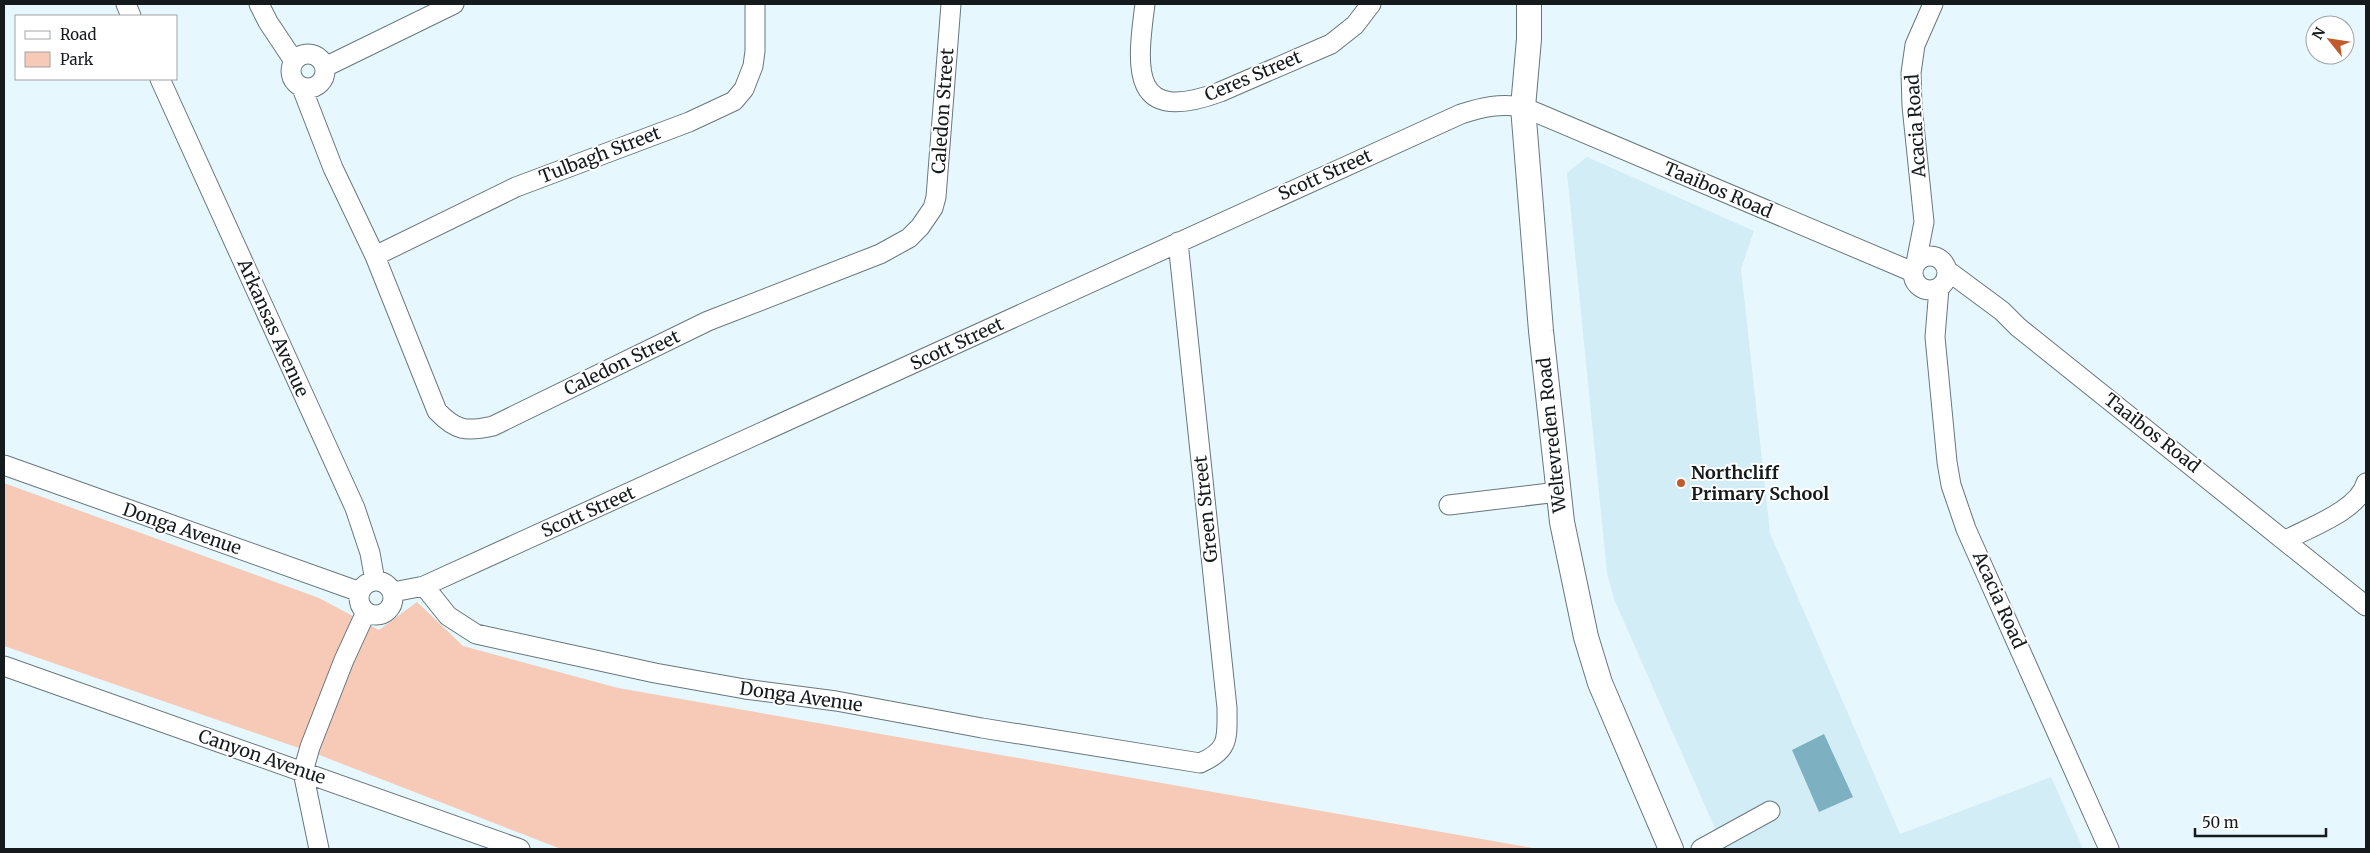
<svg xmlns="http://www.w3.org/2000/svg" width="2370" height="853" font-family="Merriweather,serif">
  <style>
    .built { fill: #d3edf6 }
    .green { fill: #f7c9b7 }
    .water { fill: #7db1c1 }
    .lines { fill: none; stroke-linecap: round; stroke-linejoin: round }
    .minor-casing { stroke: #68777c; stroke-width: 21 }
    .major-casing { stroke: #68777c; stroke-width: 26 }
    .minor { stroke: #fff; stroke-width: 19 }
    .major { stroke: #fff; stroke-width: 24 }
    .poi-dot { fill: #c15b2e; stroke: #fff; stroke-width: 2 }
    .labels { text-anchor: middle; stroke-width: 4; stroke-linejoin: round; paint-order: stroke }
    .street-label { font-size: 18px; fill: #151b1d; stroke: #fff }
    .poi-label { font-size: 18px; font-weight: bold; fill: #151b1d; stroke: #fff; text-anchor: start }
  </style>
  <rect width="100%" height="100%" fill="#e6f7fd"/>
  <path class="built" d="M1587 157 1754 231 1741 269 1770 533 1900 834 2051 777 2083 849H1724L1614 599 1607 573 1567 173Z"/>
  <path class="green" d="M4 483 319 598 379 630 417 602 463 646 618 688 1539 849H561L322 756 4 646Z"/>
  <path class="water" d="M1824 734 1853 797 1819 812 1792 750Z"/>
  <g class="lines">
    <defs>
      <path id="minor" d="M126 4 131 16
        M259 4 268 22 294 61
        M1145 4C1136 71 1131 125 1220 92L1331 44 1355 25 1371 4
        M291 71a17 17 0 1 1 34 0a17 17 0 1 1-34 0Z
        M325 67 454 4
        M160 79 355 508 370 553 375 581
        M302 88 333 168 375 256 437 411C456 431 466 432 493 426L708 321 880 254 909 238 920 227 933 208 936 197 951 4
        M1913 273a17 17 0 1 1 34 0a17 17 0 1 1-34 0Z
        M375 256 516 187 689 122 734 101 744 89 753 66 755 51V4
        M1916 263 1924 222 1912 106 1911 73 1915 45 1933 4
        M1948 271 2002 311 2018 327 2366 606
        M1939 288 1935 337 1947 462 1951 485 1966 529 2109 849
        M4 465 360 592
        M1449 505 1558 492
        M2286 540C2310 527 2359 510 2366 483
        M359 598a17 17 0 1 1 34 0a17 17 0 1 1-34 0Z
        M424 586 448 616 476 634 655 673 745 689 836 701 982 728 1200 763C1230 750 1227 738 1227 708L1178 242
        M393 592 424 586 1461 114C1483 107 1500 103 1523 107L1913 272
        M4 666 520 849
        M319 849 303 772 310 747 344 660 366 612
        M1701 849 1770 811"/>
      <path id="major" d="M1529 4V39L1523 107 1541 331 1562 522 1586 637 1600 683 1671 849"/>
    </defs>
    <use href="#minor" class="minor-casing"/>
    <use href="#major" class="major-casing"/>
    <use href="#minor" class="minor"/>
    <use href="#major" class="major"/>
  </g>
  <circle class="poi-dot" cx="1681" cy="483" r="5"/>
  <g class="labels">
    <g class="street-label">
      <text transform="translate(1253 76) rotate(-23)" y="6">Ceres Street</text>
      <text transform="translate(943 111) rotate(-86)" y="6">Caledon Street</text>
      <text transform="translate(1916 126) rotate(-94)" y="6">Acacia Road</text>
      <text transform="translate(600 155) rotate(-21)" y="6">Tulbagh Street</text>
      <text transform="translate(1325 175) rotate(-24)" y="6">Scott Street</text>
      <text transform="translate(1718 190) rotate(23)" y="6">Taaibos Road</text>
      <text transform="translate(273 328) rotate(66)" y="6">Arkansas Avenue</text>
      <text transform="translate(957 344) rotate(-25)" y="6">Scott Street</text>
      <text transform="translate(622 363) rotate(-26)" y="6">Caledon Street</text>
      <text transform="translate(2152 433) rotate(38)" y="6">Taaibos Road</text>
      <text transform="translate(1552 435) rotate(-96)" y="6">Weltevreden Road</text>
      <text transform="translate(1206 509) rotate(-96)" y="6">Green Street</text>
      <text transform="translate(588 512) rotate(-24)" y="6">Scott Street</text>
      <text transform="translate(182 529) rotate(19)" y="6">Donga Avenue</text>
      <text transform="translate(1999 600) rotate(66)" y="6">Acacia Road</text>
      <text transform="translate(801 697) rotate(8)" y="6">Donga Avenue</text>
      <text transform="translate(262 757) rotate(19)" y="6">Canyon Avenue</text>
    </g>
    <g class="poi-label">
      <text x="1691" y="479">Northcliff<tspan x="1691" dy="21">Primary School</tspan></text>
    </g>
  </g>
  <rect width="2370" height="853" fill="none" stroke="#151b1d" stroke-width="10"/>
  <rect x="15" y="15" width="162" height="65" fill="#ffffff" stroke="#a1a4a5"/>
  <rect x="25" y="31" width="25" height="8" fill="#ffffff" stroke="#a1a4a5"/>
  <text x="60" y="40" font-size="15" fill="#151b1d">Road</text>
  <rect x="25" y="52" width="25" height="15" fill="#f7c9b7" stroke="#a1a4a5"/>
  <text x="60" y="65" font-size="15" fill="#151b1d">Park</text>
  <g transform="translate(2330 40) rotate(300)"><circle r="24" fill="#ffffff" stroke="#a1a4a5"/>
  <path d="M0-4L9 19L0 12L-9 19Z" fill="#c15b2e"/>
  <text y="-8" font-size="14" font-weight="bold" text-anchor="middle" fill="#151b1d">N</text>
  </g>
  <path d="M2195 828v8h131v-8" fill="none" stroke="#151b1d" stroke-width="2.5"/>
  <text x="2202" y="828" font-size="15" fill="#151b1d" stroke="#ffffff" stroke-width="4" paint-order="stroke">50 m</text>
</svg>
